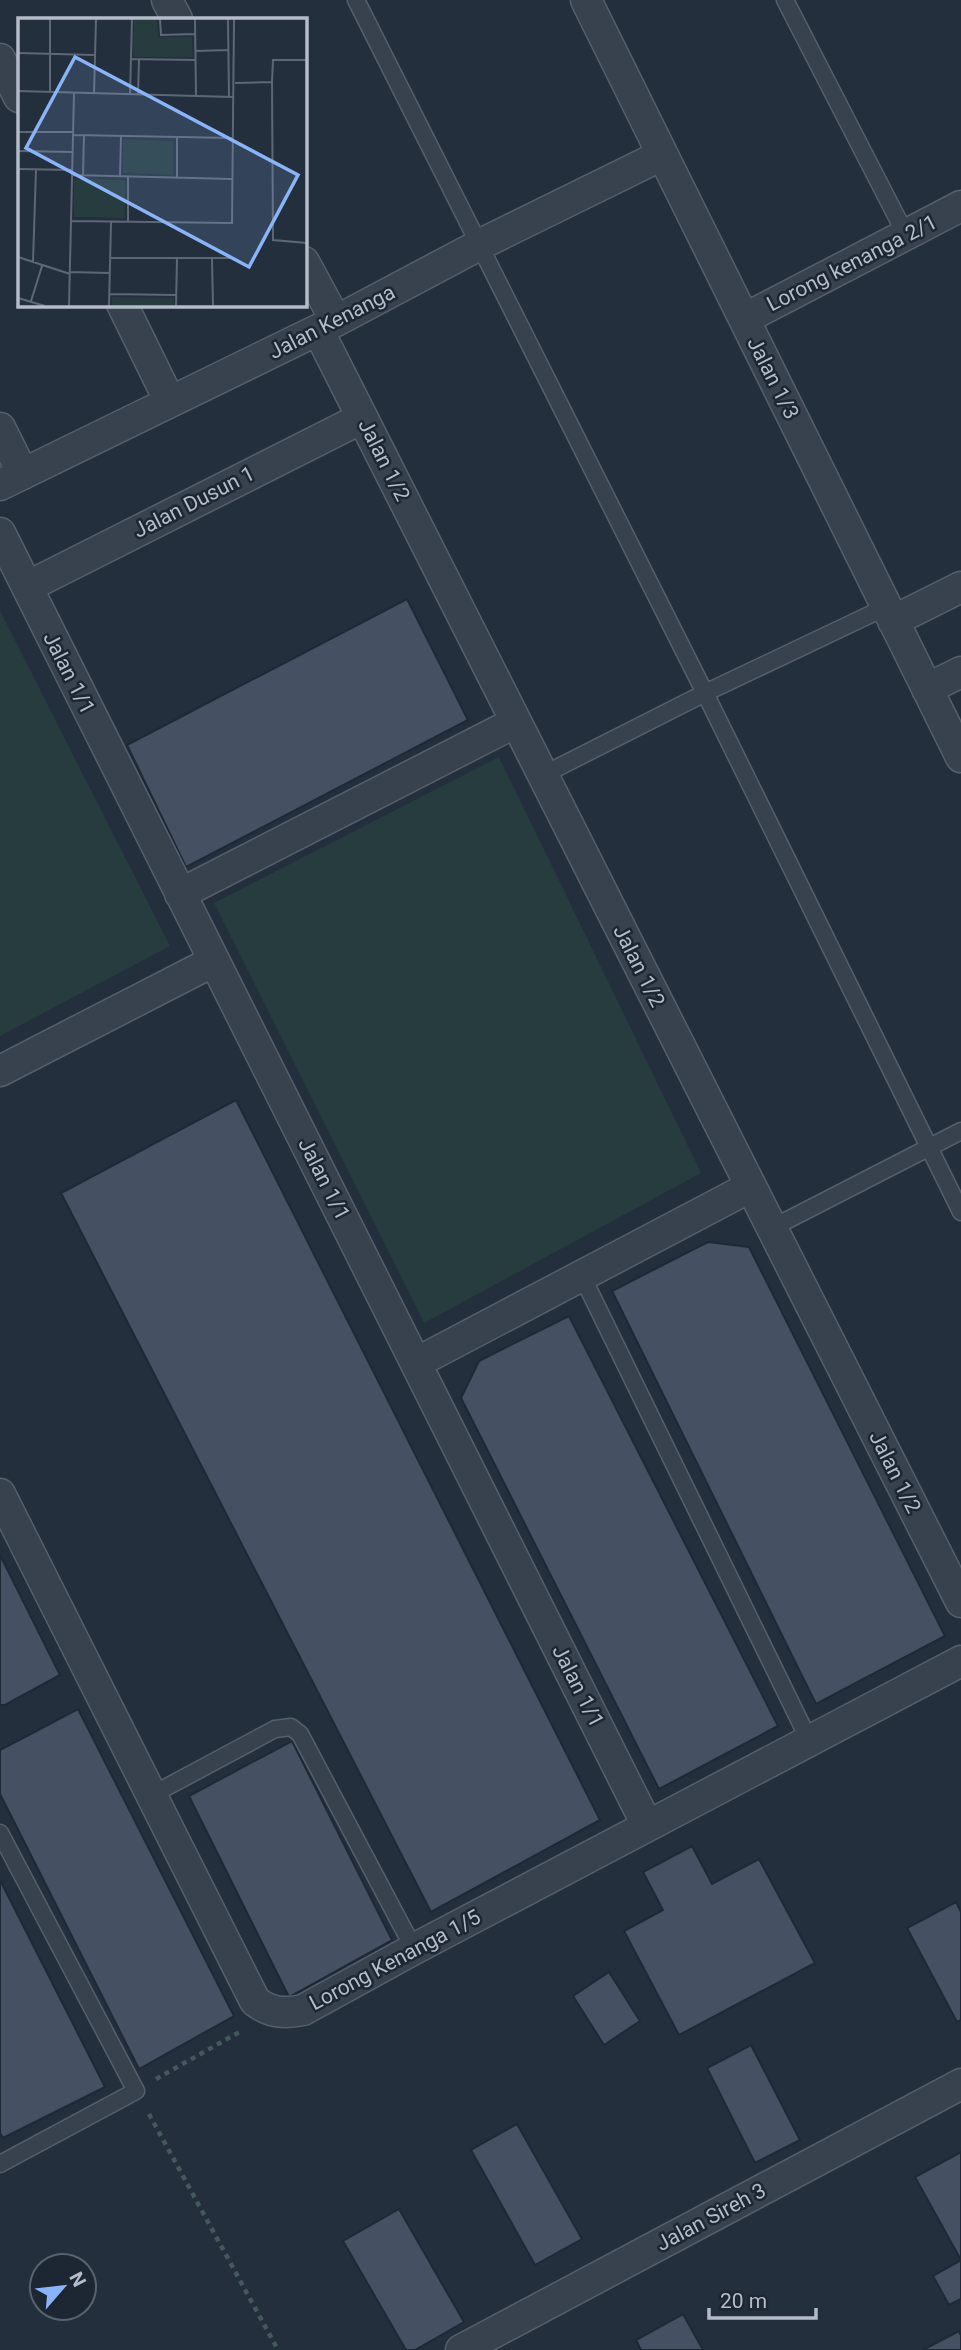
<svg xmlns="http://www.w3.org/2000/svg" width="961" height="2350" font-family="Roboto,sans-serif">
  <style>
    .green { fill: #263c3f }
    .building { fill: #455162; stroke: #1f2835; stroke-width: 2 }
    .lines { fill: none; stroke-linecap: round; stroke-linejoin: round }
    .lane-casing { stroke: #565f6c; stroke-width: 19 }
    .street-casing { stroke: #565f6c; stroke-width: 33 }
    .path { stroke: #44595c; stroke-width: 4.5; stroke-dasharray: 5 5; stroke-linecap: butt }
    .lane { stroke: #38414e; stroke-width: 16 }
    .street { stroke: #38414e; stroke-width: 30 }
    .labels { text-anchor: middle; stroke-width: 5; stroke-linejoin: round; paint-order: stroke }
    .street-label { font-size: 21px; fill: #b4bcc9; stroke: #1d2633 }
    .inset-road { fill: none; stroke: #5e6776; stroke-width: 2 }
    .view { fill: #8ab4f8; fill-opacity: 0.15; stroke: #8ab4f8; stroke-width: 3.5 }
    .inset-edge { fill: none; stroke: #b4bcc9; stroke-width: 3.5 }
  </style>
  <rect width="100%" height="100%" fill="#242f3e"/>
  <path class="green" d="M0 611 170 946 0 1036Z
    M499 757 701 1173 424 1323 214 903Z"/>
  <path class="building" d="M407 599 468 720 186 867 127 745Z
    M236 1100 600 1820 431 1912 61 1193Z
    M708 1242 749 1247 945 1636 816 1704 612 1291Z
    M569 1316 778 1726 659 1789 461 1398 479 1361Z
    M0 1555 60 1675 5 1705H0Z
    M78 1709 234 2016 139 2069 0 1794V1750Z
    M292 1741 392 1940 289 1997 189 1796Z
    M692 1846 712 1884 759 1859 815 1963 679 2035 624 1931 663 1910 643 1872Z
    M0 1880 105 2087 3 2138 0 2133Z
    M956 1902 961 1912V2020L957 2022 907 1928Z
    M609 1972 640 2021 604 2045 573 1996Z
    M751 2045 800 2140 755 2163 707 2068Z
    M517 2124 582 2239 535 2265 471 2150Z
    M961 2152V2299L949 2305 933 2276 961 2260 915 2177Z
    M399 2209 464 2322 415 2350H406L343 2241Z
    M683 2314 703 2350H641L636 2340Z
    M959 2331 961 2336V2350H923Z"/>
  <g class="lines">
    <defs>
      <path id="lane" d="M356 0 705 693 961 1212
        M785 0 906 235
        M543 775 705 693 886 607
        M772 1228 961 1131
        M582 1276 809 1740
        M150 1796 275 1729 291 1727 300 1734 414 1949
        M0 1833 136 2091 0 2164"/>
      <path id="street" d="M167 0 177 19
        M586 0 961 757
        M0 59 19 97
        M304 262 336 321
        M122 304 170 402
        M744 319 961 206
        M318 330 961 1602
        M0 428 23 474
        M0 485 336 321 481 244 662 155
        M0 533 647 1825
        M27 587 362 418
        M893 621 961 587
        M927 689 961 672
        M180 894 516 722
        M0 1071 214 961
        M416 1363 750 1187
        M0 1494 255 2001C270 2013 285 2014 303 2010L414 1949 961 1661
        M461 2350 961 2084"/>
    </defs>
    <use href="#lane" class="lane-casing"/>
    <use href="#street" class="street-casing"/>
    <path class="path" d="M156 2079 243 2030
      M149 2114 278 2350"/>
    <use href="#lane" class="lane"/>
    <use href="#street" class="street"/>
  </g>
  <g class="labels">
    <g class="street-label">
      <text transform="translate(852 263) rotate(-27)" y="7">Lorong kenanga 2/1</text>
      <text transform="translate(332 322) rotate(-27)" y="7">Jalan Kenanga</text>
      <text transform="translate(773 378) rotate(63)" y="7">Jalan 1/3</text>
      <text transform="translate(384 460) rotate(63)" y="7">Jalan 1/2</text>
      <text transform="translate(194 502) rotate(-27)" y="7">Jalan Dusun 1</text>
      <text transform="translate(69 673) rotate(63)" y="7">Jalan 1/1</text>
      <text transform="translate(639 966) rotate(63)" y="7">Jalan 1/2</text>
      <text transform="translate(324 1179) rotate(63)" y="7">Jalan 1/1</text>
      <text transform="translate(895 1472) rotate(63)" y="7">Jalan 1/2</text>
      <text transform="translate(578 1686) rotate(63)" y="7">Jalan 1/1</text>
      <text transform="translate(395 1960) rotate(-28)" y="7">Lorong Kenanga 1/5</text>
      <text transform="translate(711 2217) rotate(-28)" y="7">Jalan Sireh 3</text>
    </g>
  </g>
  <g transform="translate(18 18)">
    <rect width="289" height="289" fill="#242f3e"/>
    <path d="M116 1H139L140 19H174L175 39H115ZM105 121 155 123V157L105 155ZM56 161 107 162V200L56 199ZM94 279 156 280V288H94Z" fill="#263c3f"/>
    <path class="inset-road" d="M142 1 143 17 177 16M177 1 178 78M210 1 211 79M177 33 210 32M0 35 76 37M113 41 177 42M289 42H255L254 64 255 222 289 225M217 65 254 64M0 73 215 79M32 74V1M76 76 78 1M112 77 114 1M120 77 121 42M0 114H56M56 117 214 120M0 133 55 134M0 151 54 152M54 157 214 161M65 157 66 117M102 158 103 118M159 159V119M53 203 214 205 216 1M110 204V158M0 239 52 256M93 240H213M194 241 195 288M15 244 18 151M52 254 92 255M92 276 158 277M0 280 27 288M13 283 24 248M51 288 56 75M91 288 93 204M158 288 159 241"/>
    <path class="view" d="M57 39 280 157 231 249 8 130Z"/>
    <rect width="289" height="289" class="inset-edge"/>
  </g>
  <g transform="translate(63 2287) rotate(62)"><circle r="33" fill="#1d2633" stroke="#59626f" stroke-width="2"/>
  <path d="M0-5L12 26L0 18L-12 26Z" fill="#8ab4f8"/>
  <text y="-10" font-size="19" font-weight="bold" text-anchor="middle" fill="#b4bcc9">N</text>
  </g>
  <path d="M709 2308v10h107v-10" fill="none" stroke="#b4bcc9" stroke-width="3.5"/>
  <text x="720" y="2308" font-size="21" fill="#b4bcc9" stroke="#1d2633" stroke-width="5" paint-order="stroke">20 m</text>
</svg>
